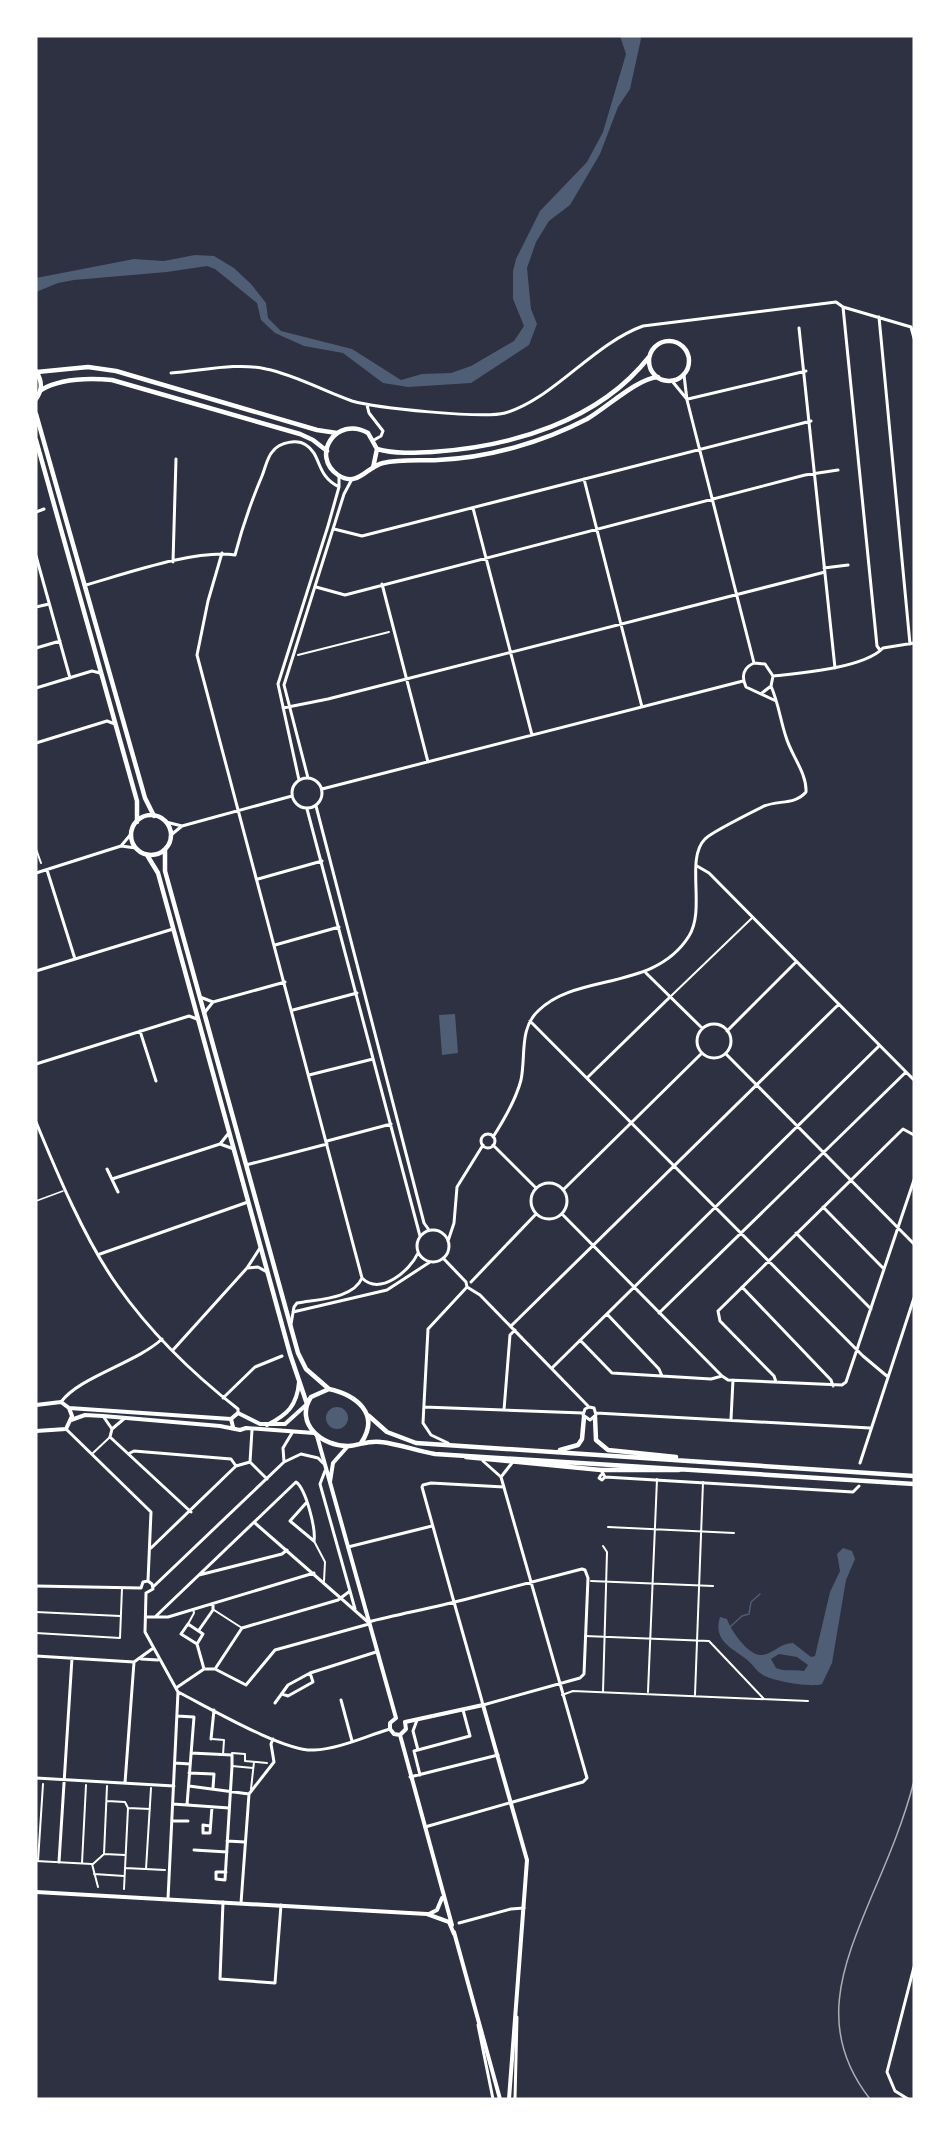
<svg xmlns="http://www.w3.org/2000/svg" width="950" height="2135" font-family="Spectral,serif">
  <style>
    .water { fill: #4f5d75; fill-rule: evenodd }
    .lines { fill: none; stroke-linecap: round; stroke-linejoin: round }
    .stream { stroke: #4f5d75; stroke-width: 1.5 }
    .service { stroke: #fff; stroke-width: 1.5 }
    .pedestrian { stroke: #fff; stroke-width: 2 }
    .minor { stroke: #fff; stroke-width: 3 }
    .tertiary { stroke: #fff; stroke-width: 4 }
    .secondary { stroke: #fff; stroke-width: 4.5 }
    .primary { stroke: #fff; stroke-width: 4.5 }
    .rail { stroke: #abadb3; stroke-width: 1.5 }
  </style>
  <rect width="100%" height="100%" fill="#2d3142"/>
  <path class="water" d="M620 36H640L641 39 630 89 618 107 600 154 570 205 549 221 536 242 527 268 531 309 537 324 529 345 471 383 408 387 383 383 343 353 304 346 275 333 261 320 257 303 215 269 207 266 167 272 74 280 58 283 36 292V278L134 259 164 261 195 255 214 256 234 268 251 284 266 303 268 318 281 331 352 349 401 380 422 374 451 373 471 366 514 341 524 326 513 299V271L516 259 540 211 587 162 603 132 626 54Z
    M455 1014 458 1053 442 1055 439 1015Z
    M326 1418a11 11 0 1 1 22 0a11 11 0 1 1-22 0Z
    M843 1548 852 1551 855 1559 846 1580 832 1663 822 1684C812 1688 772 1681 763 1675 756 1671 752 1663 746 1659 730 1647 713 1640 720 1617L727 1619C730 1629 749 1657 762 1655 773 1654 780 1643 793 1643L811 1657 815 1656 830 1592 840 1571 837 1554ZM779 1654 797 1657 808 1665 804 1671C794 1669 785 1672 776 1668L771 1659Z"/>
  <g class="lines">
    <path class="stream" d="M730 1627 742 1616 749 1614 751 1602 760 1594"/>
    <path class="service" d="M36 1201 63 1191"/>
    <path class="pedestrian" d="M298 655 389 632
      M36 849 41 863
      M670 997 752 918
      M93 1453 110 1437
      M608 1527 734 1533
      M314 1541 325 1562 324 1581
      M591 1581 713 1586
      M214 1610 242 1628
      M36 1612 120 1616
      M188 1624 194 1613 193 1609
      M36 1633 120 1638 122 1588
      M585 1636 709 1641 764 1699
      M603 1692 607 1552 603 1546
      M648 1692 657 1479
      M562 1695 573 1691 808 1701
      M695 1695 703 1482
      M212 1739 224 1740 223 1755
      M232 1755V1753L245 1754V1761L267 1763
      M232 1766 253 1768
      M251 1789 254 1762
      M107 1801 125 1802 128 1808
      M104 1854 107 1786
      M104 1854 125 1855
      M36 1861 92 1864 98 1887
      M38 1861 43 1784
      M82 1863 86 1785
      M93 1864 104 1854
      M125 1868 165 1870
      M146 1869 151 1788
      M94 1874 124 1876
      M124 1889 128 1808 150 1809"/>
    <path class="minor" d="M843 307 877 646 880 650
      M843 307 911 327 914 338
      M879 317 910 644
      M799 328 835 668
      M171 373C201 371 237 362 266 369 296 375 323 391 352 401 376 408 483 419 505 413 552 400 593 344 643 326L836 302 843 307
      M684 375 687 400 754 663
      M672 381 686 398
      M688 399 806 371
      M367 405 369 413 383 431 381 436 374 440
      M584 479 642 707
      M473 508 532 735
      M36 512 44 509
      M334 529 362 536 811 421
      M222 553 208 601 197 655 362 1278
      M36 556 70 678
      M173 562 176 459
      M824 568 848 565
      M382 584 428 762
      M86 585C125 574 196 549 235 555 242 528 251 502 262 476 265 469 267 457 273 451 280 442 297 439 306 445 322 455 315 475 339 487
      M316 587 345 595 805 475 838 470
      M36 607 49 604
      M36 648 60 641
      M773 676C802 673 864 668 883 648L914 643
      M36 688 92 671 100 673
      M762 693 771 686 773 676 765 664 754 663C743 668 741 676 746 687L776 701
      M283 708 328 699 825 572
      M36 743 107 721 115 724
      M292 793a15 15 0 1 1 30 0a15 15 0 1 1-30 0Z
      M308 778 284 685 344 494 352 479
      M299 780 278 684 328 526 339 487V475
      M322 789 743 681
      M316 806 424 1223 429 1230
      M307 809 420 1236
      M166 822 182 826 292 796
      M171 835 182 826
      M121 846 131 834
      M697 866 709 873 914 1080
      M47 870 75 959
      M36 873 121 846 136 848
      M258 879 322 861
      M275 945 339 927
      M36 971 173 929
      M646 973 702 1028
      M200 997 213 1002 285 982
      M293 1010 357 993
      M205 1012 213 1002
      M530 1021 863 1356 888 1377
      M697 1041a17 17 0 1 1 34 0a17 17 0 1 1-34 0Z
      M140 1031 156 1081
      M727 1031 796 962
      M726 1054 914 1244
      M36 1064 189 1016 197 1019
      M309 1075 373 1059
      M588 1077 670 997
      M36 1122C57 1173 85 1240 117 1285 150 1332 193 1374 238 1409V1413
      M481 1141a7 7 0 1 1 14 0a7 7 0 1 1-14 0Z
      M493 1137C504 1120 516 1099 521 1080 526 1056 519 1029 538 1011 577 972 654 992 689 936 706 909 685 859 705 839 710 833 756 810 764 806 779 800 795 805 806 792 807 773 791 755 786 737 780 719 779 705 771 686
      M327 1141 391 1124
      M220 1144 234 1149
      M493 1145 536 1188
      M246 1165 327 1144
      M107 1169 118 1192
      M112 1179 220 1144 228 1134
      M531 1201a18 18 0 1 1 36 0a18 18 0 1 1-36 0Z
      M563 1190 702 1053
      M823 1207 884 1269
      M562 1214 722 1376
      M417 1246a16 16 0 1 1 32 0a16 16 0 1 1-32 0Z
      M796 1233 871 1309
      M448 1241 454 1223 457 1187 483 1145
      M100 1254 248 1202
      M443 1258 466 1282 467 1287 480 1295 589 1407 594 1408 596 1415 590 1420 583 1415 585 1409 589 1407
      M247 1268 258 1267 267 1272
      M362 1278C380 1296 410 1271 418 1253
      M471 1282 536 1214
      M742 1287 831 1380 833 1386
      M293 1312 387 1290 430 1262
      M659 1313 906 1072
      M607 1314 659 1369 662 1376
      M291 1324 294 1307 297 1303C318 1299 353 1299 362 1278
      M511 1326 839 1004
      M580 1340 612 1373 711 1379 722 1376 728 1380 842 1385 846 1382 914 1180
      M173 1350 247 1268 260 1248
      M553 1367 879 1046
      M776 1382 774 1376 720 1321 718 1311 903 1129 914 1135
      M223 1398 255 1367 282 1356
      M61 1402C79 1377 136 1363 162 1339
      M424 1407 583 1413
      M504 1410 510 1335 515 1330
      M596 1413 870 1428
      M103 1416 112 1429
      M125 1418 112 1429 110 1437 191 1512
      M731 1419 733 1380
      M66 1429 151 1512 148 1581
      M448 1443 431 1435 423 1423 428 1329 467 1287
      M130 1453 134 1451 231 1459 236 1466
      M250 1462 267 1479
      M284 1462 283 1448 292 1433
      M860 1463 914 1298
      M601 1470 605 1477 602 1480 599 1478 601 1475
      M325 1471 320 1484 355 1609
      M501 1477 512 1463
      M605 1477 853 1492 859 1486
      M255 1523 368 1622C400 1614 432 1608 463 1600L582 1569 585 1570 588 1578 584 1674 580 1678 483 1705 480 1694 454 1602 452 1595 422 1487 423 1485 431 1483 504 1487
      M348 1547 432 1526
      M151 1548 236 1466 250 1462 252 1430
      M199 1575 282 1554 287 1550
      M36 1586 141 1588
      M153 1587 284 1462 301 1454 318 1458 323 1463
      M141 1588 143 1582 148 1581
      M146 1593 145 1632 178 1692 168 1899
      M146 1593 153 1589 152 1584 148 1581
      M146 1617H168L314 1573
      M155 1617 296 1482C306 1489 316 1529 314 1541L290 1521 307 1502
      M188 1624 203 1634 197 1644 181 1634Z
      M199 1630 213 1610V1604
      M197 1644 204 1669
      M36 1656 134 1662 152 1649
      M141 1659 158 1660
      M215 1669 246 1685 275 1650 369 1624
      M215 1669 242 1628 338 1600 350 1591
      M176 1688 204 1669H215
      M178 1692C208 1707 284 1752 314 1750 339 1749 366 1736 390 1729
      M282 1694 288 1696 313 1682 310 1673
      M341 1700 352 1741
      M275 1703 288 1685 310 1673 376 1652
      M177 1716 194 1717 187 1805
      M417 1720 413 1731 418 1750
      M211 1739 214 1710
      M191 1753 232 1755V1766L225 1880 216 1879V1872H226
      M175 1763 190 1764
      M189 1773 214 1774 213 1788
      M420 1775 414 1751 470 1736 463 1710
      M410 1777 498 1755
      M36 1778 174 1786
      M125 1783 134 1662
      M189 1786 249 1794
      M173 1804 229 1808
      M172 1821H188
      M210 1826 203 1825V1833H210L212 1807
      M425 1827 583 1782 587 1778 501 1477 483 1461
      M227 1841 245 1842
      M194 1850 227 1852
      M59 1862 72 1658
      M223 1902 220 1979 275 1983 281 1905
      M241 1903 249 1794 274 1762 271 1744 273 1739
      M459 1923 511 1909 524 1908
      M478 2025 493 2099
      M515 2099 517 2017
      M908 2099 895 2091 887 2072 914 1967"/>
    <path class="tertiary" d="M36 1405 61 1402 69 1408 72 1416 66 1429 36 1431
      M69 1408 231 1419
      M71 1420 85 1415 103 1416 220 1426 240 1430 246 1428 314 1433
      M267 1425C287 1415 297 1406 299 1382
      M233 1427 231 1419 238 1413 260 1424H285L306 1405
      M317 1436 396 1718
      M330 1482 333 1463 348 1446
      M396 1718 390 1723V1729L394 1734 400 1735
      M405 1722 483 1705 527 1860 509 2099
      M400 1735 452 1925
      M400 1735 406 1729 405 1722
      M36 1892 427 1914 449 1922 454 1934
      M429 1914 437 1910 442 1898
      M454 1932 500 2099"/>
    <path class="secondary" d="M649 361a20 20 0 1 1 40 0a20 20 0 1 1-40 0Z
      M37 372 88 367 116 371 317 430 337 433
      M41 390C61 378 89 378 112 380L300 434 313 440 327 451
      M377 449C395 454 415 453 432 452 511 447 599 421 649 357
      M373 468 377 449 368 433C336 415 310 456 338 475 358 488 366 467 383 463 400 459 420 461 438 460 488 458 543 442 587 419 606 408 638 378 658 377"/>
    <path class="primary" d="M36 371C42 381 43 389 36 399
      M36 414 145 798 154 816
      M36 440 137 801V822
      M131 835a20 20 0 1 1 40 0a20 20 0 1 1-40 0Z
      M165 850V871L298 1353 306 1369 329 1389
      M147 855 158 873 290 1354 307 1404
      M369 1416 387 1432 416 1443 914 1476
      M595 1417 596 1440 608 1450 676 1457
      M361 1443C381 1414 356 1395 329 1389L311 1397C294 1423 322 1447 349 1446 360 1445 369 1440 381 1442 399 1444 417 1451 435 1454L914 1484
      M560 1450 578 1445 582 1439 584 1417
      M466 1457 601 1470H679"/>
    <path class="rail" d="M870 2099C815 2029 843 1965 873 1893 889 1856 904 1820 914 1781"/>
  </g>
  <rect width="950" height="2135" fill="none" stroke="#ffffff" stroke-width="75"/>
</svg>
